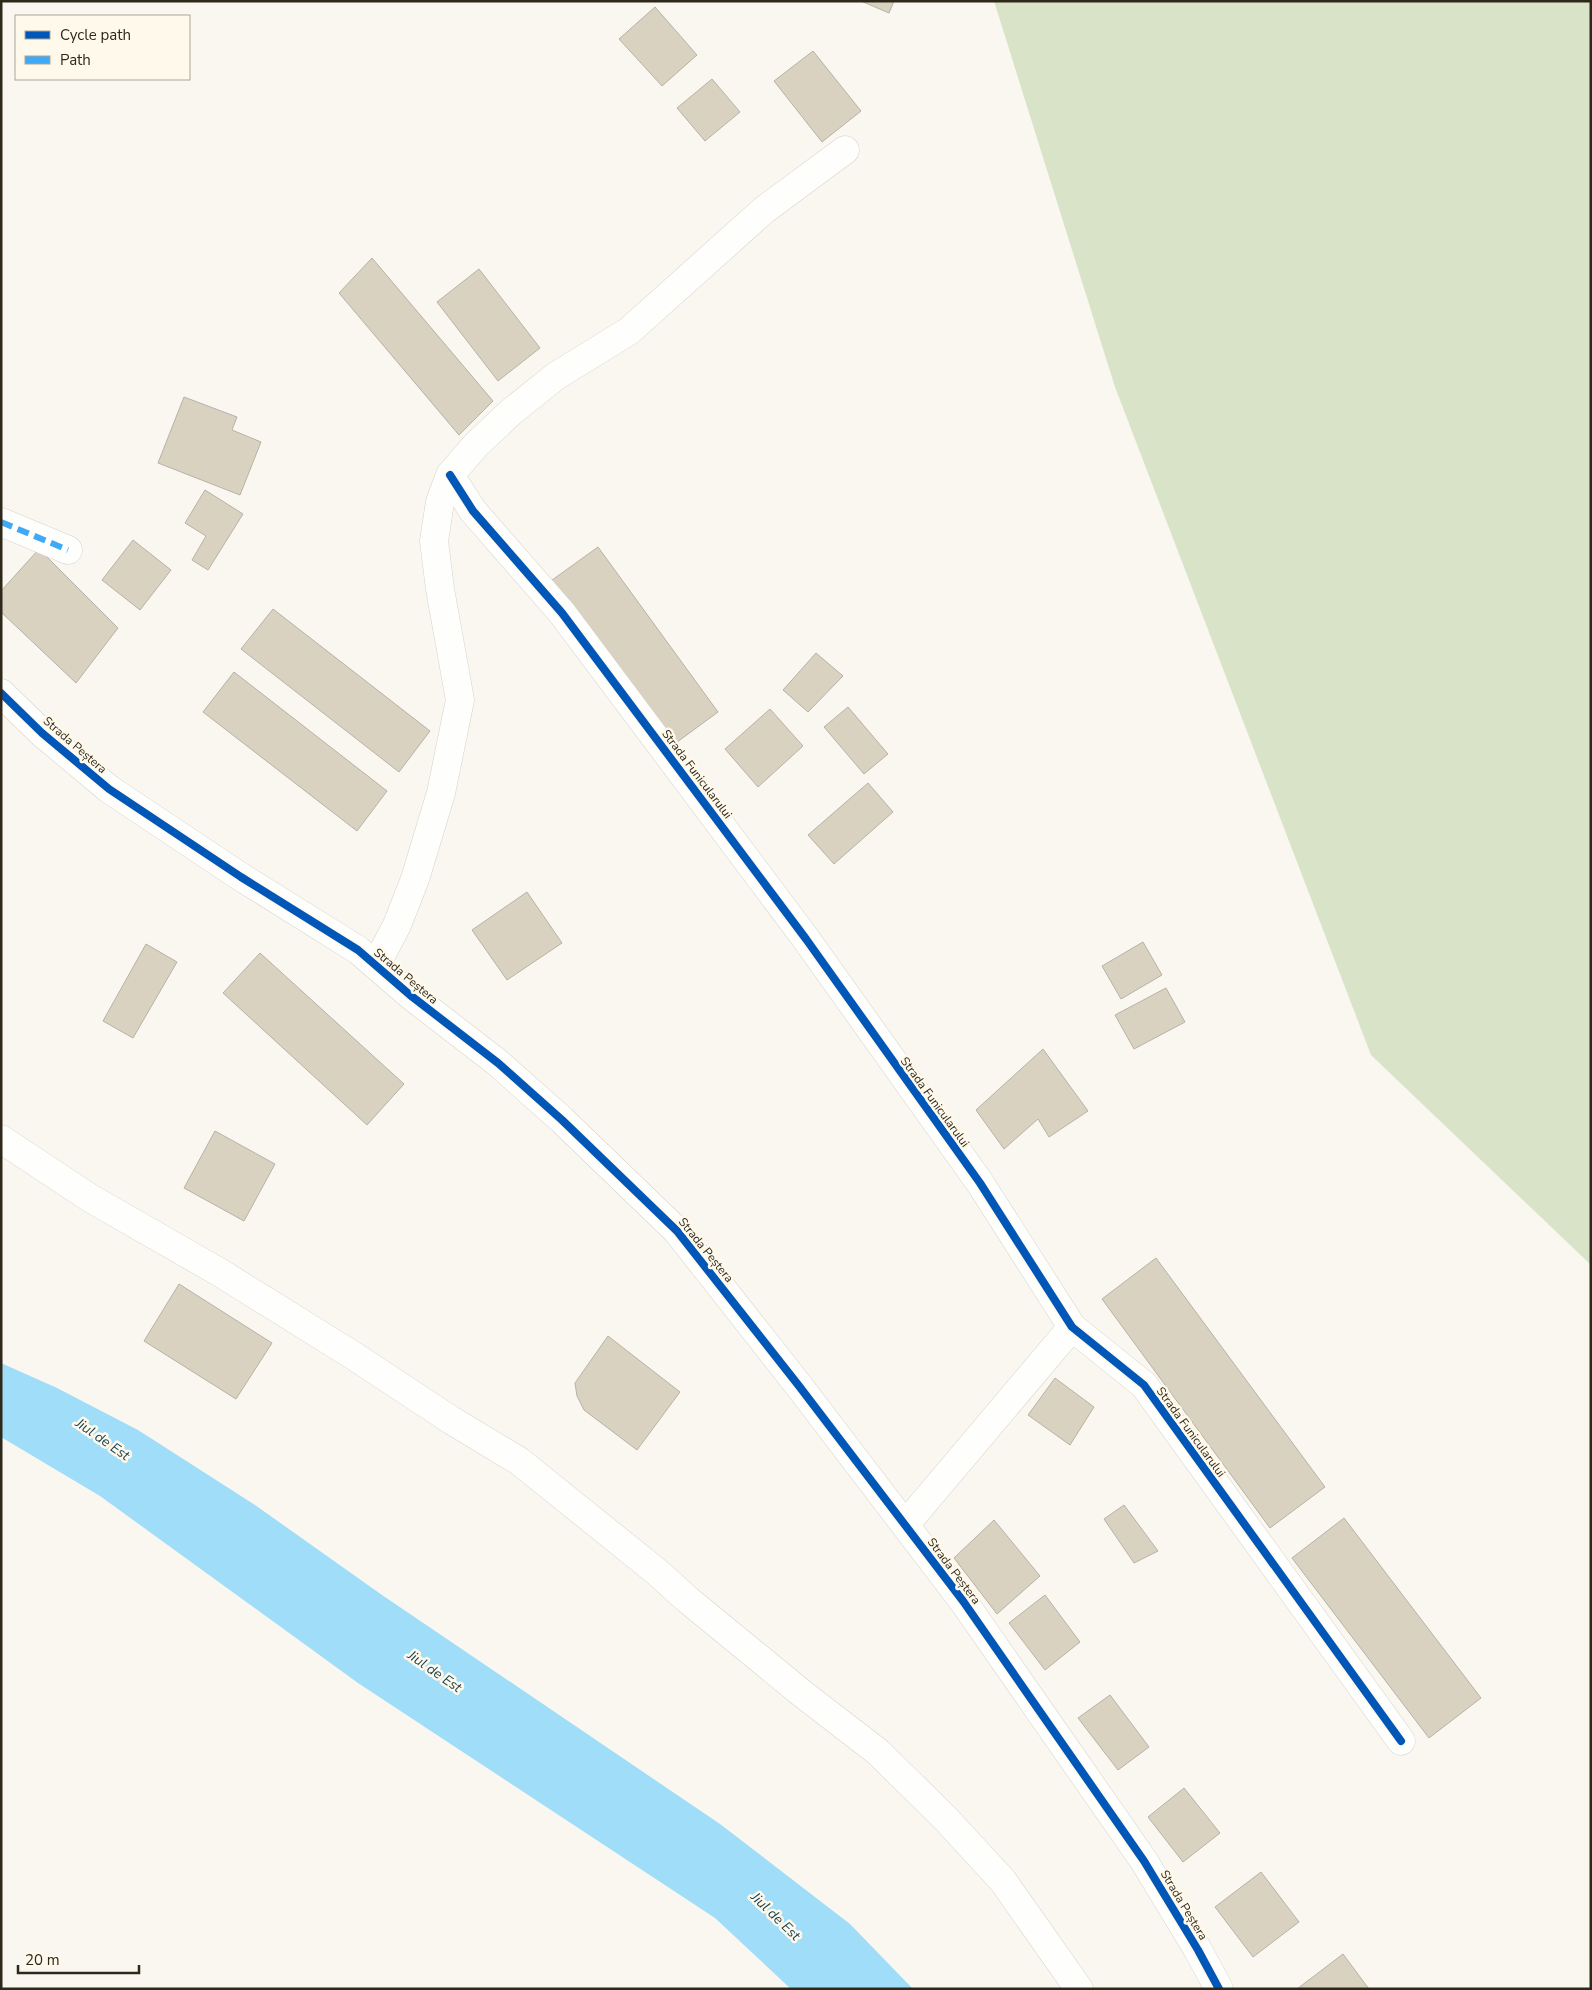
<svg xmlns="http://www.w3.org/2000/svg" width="1592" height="1990" font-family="'Nunito Sans',sans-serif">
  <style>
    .green { fill: #d8e3c7 }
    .water { fill: #9fddf8 }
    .building { fill: #dad2c0; stroke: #b6b2a8 }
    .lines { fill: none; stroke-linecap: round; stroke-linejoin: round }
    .minor-casing { stroke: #d7d3c9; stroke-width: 29 }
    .minor { stroke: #fefefd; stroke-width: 28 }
    .quiet { stroke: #3fa9f5; stroke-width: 6; stroke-dasharray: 12 6; stroke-linecap: butt }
    .cycleway-casing { stroke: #fff9eb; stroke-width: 11 }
    .cycleway { stroke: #0057b8; stroke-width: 8 }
    .labels { text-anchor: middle; stroke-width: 5; stroke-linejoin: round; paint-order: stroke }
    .street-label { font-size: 12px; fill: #2e281b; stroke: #fff9eb }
    .water-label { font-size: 14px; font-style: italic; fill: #163e4f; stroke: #fff9eb }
  </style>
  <rect width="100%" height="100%" fill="#faf7f0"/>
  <path class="green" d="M994 1H1591V1265L1371 1055 1115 387Z"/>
  <path class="water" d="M1 1363 57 1388 138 1430 255 1505 382 1595 720 1824 850 1924 913 1989H791L715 1918 358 1683 100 1496 1 1437Z"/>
  <path class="building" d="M861 1H894L889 13Z
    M655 7 697 55 662 86 619 39Z
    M813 51 861 111 822 142 774 81Z
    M712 79 740 112 705 141 677 108Z
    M372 258 493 401 459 435 339 293Z
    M479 269 540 348 498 381 437 302Z
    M184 397 237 417 232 430 261 442 240 495 158 463Z
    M205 490 243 514 208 570 192 560 206 536 185 523Z
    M133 540 171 570 140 610 102 580Z
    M598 547 718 712 669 748 548 583Z
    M39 549 118 628 76 683 1 612V591Z
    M273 609 430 731 399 772 241 649Z
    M816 653 843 676 808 712 783 690Z
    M234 672 387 791 357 831 203 712Z
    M848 707 888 754 864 774 824 727Z
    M770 709 803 746 758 787 725 749Z
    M868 783 893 812 834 864 808 835Z
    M527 892 562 943 507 980 472 930Z
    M1143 942 1162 975 1121 999 1102 966Z
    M146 944 177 962 133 1038 103 1021Z
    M260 953 404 1084 367 1125 223 993Z
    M1166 988 1185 1022 1134 1049 1115 1015Z
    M1043 1049 1088 1111 1049 1137 1038 1119 1004 1149 976 1110Z
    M215 1131 275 1164 244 1221 184 1188Z
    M1156 1258 1325 1487 1270 1528 1102 1299Z
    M179 1284 272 1343 236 1399 144 1341Z
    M608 1336 680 1392 637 1450 584 1410 577 1396 575 1383Z
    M1055 1378 1094 1407 1070 1445 1028 1415Z
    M1124 1505 1158 1551 1134 1563 1104 1519Z
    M1344 1518 1481 1698 1429 1738 1292 1558Z
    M994 1520 1040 1576 997 1614 954 1558Z
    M1045 1595 1080 1642 1045 1670 1009 1623Z
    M1110 1695 1149 1747 1118 1770 1078 1718Z
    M1184 1788 1220 1833 1183 1862 1148 1817Z
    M1261 1872 1299 1922 1253 1957 1215 1907Z
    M1343 1954 1369 1989H1297Z"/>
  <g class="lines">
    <defs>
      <path id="minor" d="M450 475 473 511 562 613 806 939 980 1183 1072 1327 1144 1385 1401 1741
        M1 522 68 550
        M1 693 42 733 109 789 241 877 358 950 410 995 498 1063 562 1120 677 1231 799 1386 963 1601 1144 1861 1198 1950 1219 1989
        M376 965 397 925 415 879 441 793 460 700 440 589 434 541 440 502 450 475 476 445 511 412 556 376 629 331 764 210 845 150
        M1 1139 90 1198 219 1272 354 1356 451 1420 519 1461 657 1572 688 1600 804 1695 878 1752 946 1819 1003 1881 1079 1989
        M905 1525 1072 1327"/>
    </defs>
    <use href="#minor" class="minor-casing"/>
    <use href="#minor" class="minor"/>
    <path class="quiet" d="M1 522 68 550"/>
    <defs>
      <path id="cycleway" d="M450 475 473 511 562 613 806 939 980 1183 1072 1327 1144 1385 1401 1741
        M1 693 42 733 109 789 241 877 358 950 410 995 498 1063 562 1120 677 1231 799 1386 963 1601 1144 1861 1198 1950 1219 1989"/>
    </defs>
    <use href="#cycleway" class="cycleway-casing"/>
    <use href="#cycleway" class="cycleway"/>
  </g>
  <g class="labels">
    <g class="street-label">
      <text transform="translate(75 745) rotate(41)" y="4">Strada Peștera</text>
      <text transform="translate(697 774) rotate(53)" y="4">Strada Funicularului</text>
      <text transform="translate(406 976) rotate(40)" y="4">Strada Peștera</text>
      <text transform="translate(935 1102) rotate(54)" y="4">Strada Funicularului</text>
      <text transform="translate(706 1250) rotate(51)" y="4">Strada Peștera</text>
      <text transform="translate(1191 1432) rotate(54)" y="4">Strada Funicularului</text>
      <text transform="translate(954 1571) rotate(53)" y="4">Strada Peștera</text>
      <text transform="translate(1184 1905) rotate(59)" y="4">Strada Peștera</text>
    </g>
    <g class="water-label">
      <text transform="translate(103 1439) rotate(35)" y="5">Jiul de Est</text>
      <text transform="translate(435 1671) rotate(35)" y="5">Jiul de Est</text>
      <text transform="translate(776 1916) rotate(44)" y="5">Jiul de Est</text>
    </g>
  </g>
  <rect width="1592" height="1990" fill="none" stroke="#2e281b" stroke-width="5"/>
  <rect x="15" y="15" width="175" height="65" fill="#fff9eb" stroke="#aba598"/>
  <rect x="25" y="31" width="25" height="8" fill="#0057b8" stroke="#aba598"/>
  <text x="60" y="40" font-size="15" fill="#2e281b">Cycle path</text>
  <rect x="25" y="56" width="25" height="8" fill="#3fa9f5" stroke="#aba598"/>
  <text x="60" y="65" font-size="15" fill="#2e281b">Path</text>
  <path d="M18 1965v8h121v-8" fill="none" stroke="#2e281b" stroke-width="2.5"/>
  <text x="25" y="1965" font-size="15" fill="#2e281b" stroke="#fff9eb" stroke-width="4" paint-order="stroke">20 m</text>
</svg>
